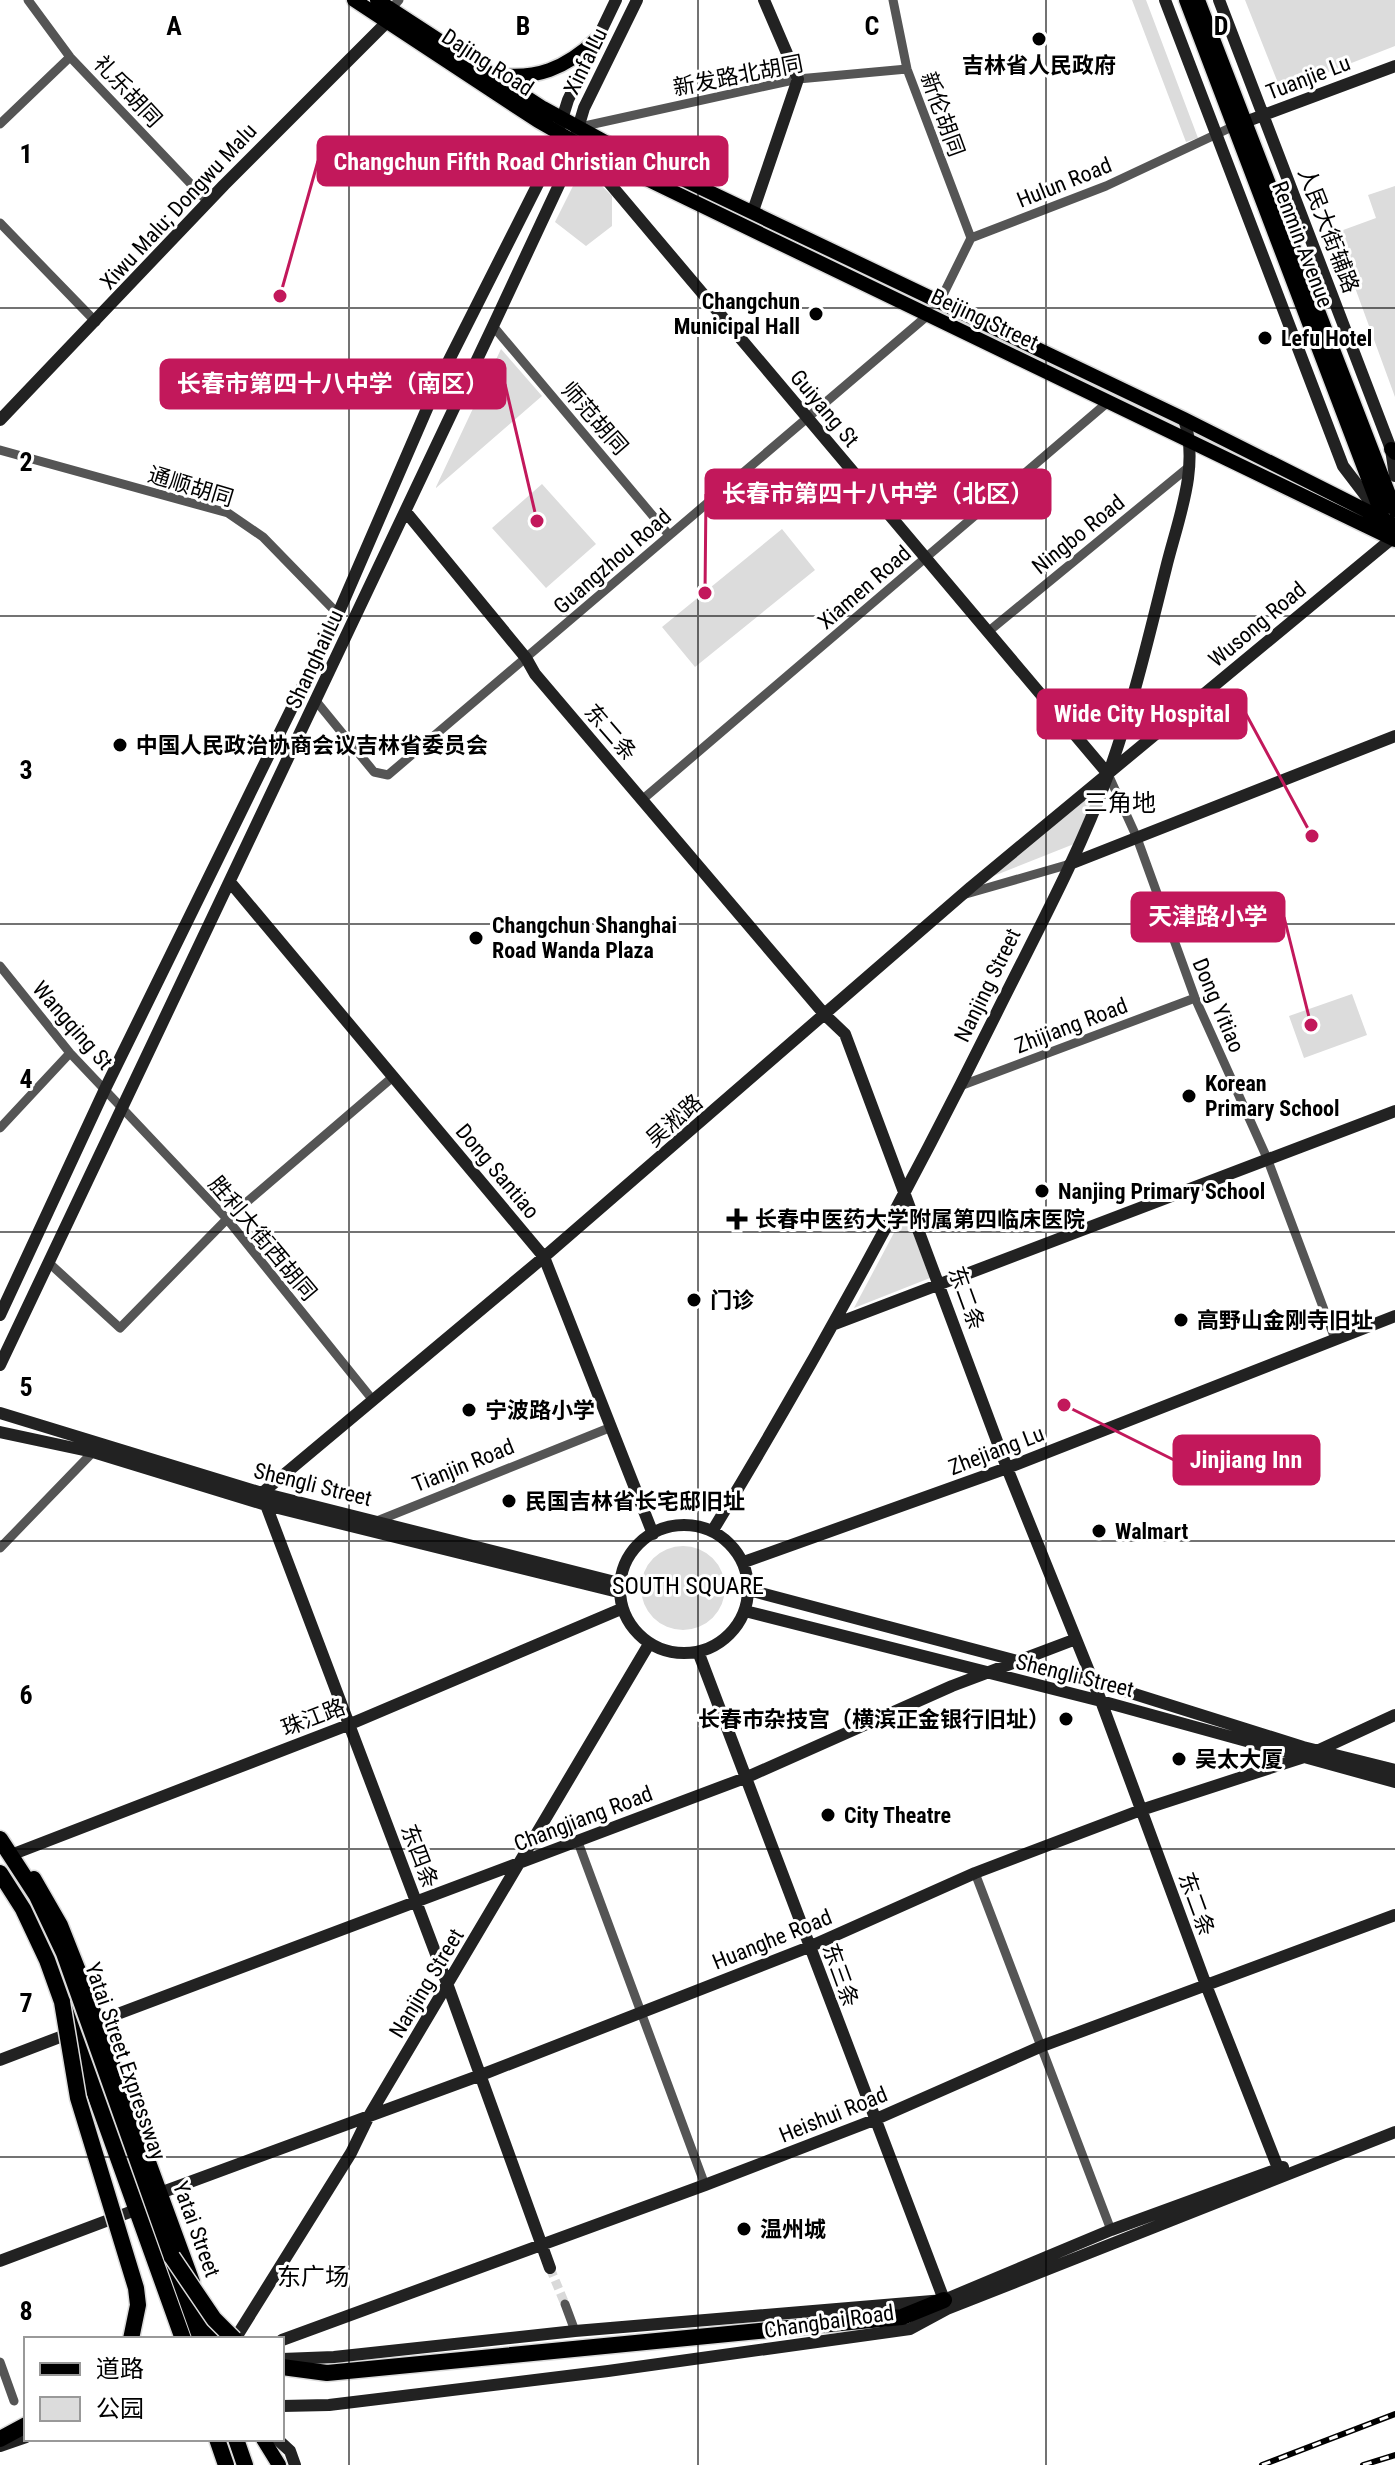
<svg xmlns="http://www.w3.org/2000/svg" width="1395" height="2465" font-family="'Roboto Condensed','Noto Sans SC',sans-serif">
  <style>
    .green { fill: #dcdcdc }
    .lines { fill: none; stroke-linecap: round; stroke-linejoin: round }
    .street-tunnel { stroke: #d9d9d9; stroke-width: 9; stroke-dasharray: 9 4.5; stroke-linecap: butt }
    .primary-casing { stroke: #dbdbdb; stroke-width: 17 }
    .highway-casing { stroke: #dbdbdb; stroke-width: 19 }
    .street { stroke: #555; stroke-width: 9 }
    .secondary { stroke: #222; stroke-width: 12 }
    .primary { stroke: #000; stroke-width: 14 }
    .highway { stroke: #000; stroke-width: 16 }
    .rail-casing { stroke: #000; stroke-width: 6 }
    .rail { stroke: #fff; stroke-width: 3; stroke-dasharray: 9; stroke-linecap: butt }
    .highway-bridge-casing { stroke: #dbdbdb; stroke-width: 19; stroke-linecap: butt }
    .highway-bridge { stroke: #000; stroke-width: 16 }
    .grid { fill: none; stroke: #000; stroke-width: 2; stroke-opacity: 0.55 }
    .poi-dot { fill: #000; stroke: #fff; stroke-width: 3 }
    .labels { text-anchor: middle; stroke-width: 6; stroke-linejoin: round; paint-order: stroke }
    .street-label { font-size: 22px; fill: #000; stroke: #fff }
    .poi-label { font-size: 22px; font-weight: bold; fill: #000; stroke: #fff; text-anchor: start }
    .neighbourhood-label { font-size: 24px; fill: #000; stroke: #fff }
    .grid-label { font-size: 26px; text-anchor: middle; font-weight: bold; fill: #000; stroke: #fff; stroke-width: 6; stroke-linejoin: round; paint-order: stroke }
    .leader { fill: none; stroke: #c2185b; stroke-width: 3 }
    .callout-dot { fill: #c2185b; stroke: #fff; stroke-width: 3 }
    .callout { fill: #c2185b; stroke: #c2185b; stroke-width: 3 }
    .callout-label { font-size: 24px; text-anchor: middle; font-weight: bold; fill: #fff }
  </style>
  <rect width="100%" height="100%" fill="#fff"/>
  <path class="green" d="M1132 0H1146L1198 138 1186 142Z
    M1245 0H1395V46L1290 87 1278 83Z
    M579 174 598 182 612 196V226L586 246 555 222Z
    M1395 186V397L1335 233 1376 218 1368 195Z
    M501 349 542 396 436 488V487Z
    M542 484 596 544 546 588 492 528Z
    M782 529 815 570 695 667 662 627Z
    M1104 779 1074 844 991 877Z
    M1352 994 1367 1035 1304 1058 1289 1016Z
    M905 1212 930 1278 854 1308Z
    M641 1588a42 42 0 1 1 84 0a42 42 0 1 1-84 0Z"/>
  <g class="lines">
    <path class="street-tunnel" d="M550 2268 565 2304"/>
    <defs>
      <path id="primary" d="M354 0 538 121 601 157 1395 540
        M377 0 543 108 607 143 1184 419 1395 525
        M1186 0 1385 523
        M1198 0 1395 510
        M493 74C536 81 566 68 597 39
        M1391 449 1395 453
        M34 1878 61 1925 78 1968 193 2282
        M203 2309 214 2339
        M263 2439 279 2465"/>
      <path id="highway" d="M0 1839 37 1896 64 1953 201 2339
        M0 1873 23 1909 47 1960 183 2339
        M282 2367 327 2373 902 2317 944 2300
        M0 2439 26 2425
        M236 2439 245 2465"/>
    </defs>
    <use href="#primary" class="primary-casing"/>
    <use href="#highway" class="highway-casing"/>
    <path class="street" d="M28 0 70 57 208 202
      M893 0 907 69 971 238
      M391 9 399 0
      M0 124 70 57
      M580 127 798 79 907 69
      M0 223 96 322
      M939 303 971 238 1106 186 1234 126
      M493 326 669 535
      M0 450 228 513 263 537 338 614
      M989 631 1190 466
      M316 701 374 772 388 775 927 316
      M1108 774 1137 838 1195 998 1267 1158 1335 1339
      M643 799 1108 402
      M966 894 1070 864
      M0 966 70 1053 227 1219 372 1399
      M960 1086 1195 998
      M0 1128 70 1053
      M48 1262 120 1328 227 1219 394 1076
      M377 1521 609 1428
      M0 1548 93 1452
      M578 1842 705 2185
      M975 1873 1111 2230
      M565 2304 575 2331
      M0 2362 14 2401"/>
    <path class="secondary" d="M1165 0 1343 466 1378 512
      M1219 0 1391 449 1395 476
      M1237 125 1395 66
      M579 147 1108 774
      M753 211 798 79 764 0
      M0 420 224 185 387 22
      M406 512 526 658 535 674 825 1015 845 1034 1007 1468 1101 1701 1206 1985 1278 2168
      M1070 864 1395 736
      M230 882 544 1257 653 1534
      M0 1315 105 1089 338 614 442 374 548 164 568 100 616 0
      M835 1324 1395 1111
      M0 1365 493 326 565 172 584 108 637 0
      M0 1413 262 1493 619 1583
      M0 1432 93 1452 266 1505 618 1592
      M262 1493 544 1257 971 887 1395 536
      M266 1505 448 1986 550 2268
      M620 1589a64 64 0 1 1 128 0a64 64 0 1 1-128 0Z
      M713 1530C815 1362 909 1190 996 1014 1035 935 1078 857 1108 775 1132 708 1149 636 1166 568 1178 519 1200 467 1184 419
      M744 1562 1007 1468 1395 1316
      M749 1590 1093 1681 1303 1747 1395 1770
      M745 1611 1101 1701 1395 1782
      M699 1654 946 2305
      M16 1853 348 1725 621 1609
      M99 2021 745 1778 952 1686 1076 1639
      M0 2060 68 2034
      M160 2193 481 2075 809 1947 975 1873 1141 1810 1304 1757 1395 1715
      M0 2261 130 2212
      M235 2339 351 2153 369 2116 649 1644
      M282 2340 705 2185 874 2120 1042 2046 1395 1915
      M282 2359 334 2357 575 2331 944 2300 1111 2230 1283 2167
      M282 2406 329 2405 608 2371 910 2329 947 2309 1395 2132
      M277 2439 290 2451 295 2465
      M0 2446 26 2437"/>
    <use href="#primary" class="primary"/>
    <use href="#highway" class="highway"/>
    <defs>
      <path id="rail" d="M1262 2465 1395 2414
        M1363 2465 1395 2455"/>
    </defs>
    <use href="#rail" class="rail-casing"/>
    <use href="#rail" class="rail"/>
    <defs>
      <path id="highway-bridge" d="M62 2002 78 2098 136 2288 138 2305 131 2339
        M172 2257 214 2319 234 2339
        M217 2439 226 2465"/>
    </defs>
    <use href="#highway-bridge" class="highway-bridge-casing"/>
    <use href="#highway-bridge" class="highway-bridge"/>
  </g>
  <path class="grid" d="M349 0V2465M698 0V2465M1046 0V2465M0 308H1395M0 616H1395M0 924H1395M0 1232H1395M0 1541H1395M0 1849H1395M0 2157H1395"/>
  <g class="poi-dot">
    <circle cx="1039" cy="39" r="8"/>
    <circle cx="816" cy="314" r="8"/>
    <circle cx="1265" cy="338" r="8"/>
    <circle cx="120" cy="745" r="8"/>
    <circle cx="476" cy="938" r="8"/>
    <circle cx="1189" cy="1096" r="8"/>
    <circle cx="1042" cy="1191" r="8"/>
    <path d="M733 1207h8v8h8v8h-8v8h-8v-8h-8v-8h8z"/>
    <circle cx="694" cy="1300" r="8"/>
    <circle cx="1181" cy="1320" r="8"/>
    <circle cx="469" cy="1410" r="8"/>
    <circle cx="509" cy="1501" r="8"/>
    <circle cx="1099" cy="1531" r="8"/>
    <circle cx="1066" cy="1719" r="8"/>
    <circle cx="1179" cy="1759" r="8"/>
    <circle cx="828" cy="1815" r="8"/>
    <circle cx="744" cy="2229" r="8"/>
  </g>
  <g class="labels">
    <g class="street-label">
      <text transform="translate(585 61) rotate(-64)" y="8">Xinfa Lu</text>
      <text transform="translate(488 62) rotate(33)" y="8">Dajing Road</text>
      <text transform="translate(738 75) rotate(-11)" y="8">新发路北胡同</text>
      <text transform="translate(1308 77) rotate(-21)" y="8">Tuanjie Lu</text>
      <text transform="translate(128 91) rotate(47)" y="8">礼乐胡同</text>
      <text transform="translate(943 114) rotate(70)" y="8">新伦胡同</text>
      <text transform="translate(1064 182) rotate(-22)" y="8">Hulun Road</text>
      <text transform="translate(178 206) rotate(-47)" y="8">Xiwu Malu; Dongwu Malu</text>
      <text transform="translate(1329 230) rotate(69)" y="8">人民大街辅路</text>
      <text transform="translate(1303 244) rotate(69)" y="8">Renmin Avenue</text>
      <text transform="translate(985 319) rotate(25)" y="8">Beijing Street</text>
      <text transform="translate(825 408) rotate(50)" y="8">Guiyang St</text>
      <text transform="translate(595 418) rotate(49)" y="8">师范胡同</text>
      <text transform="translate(191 486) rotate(17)" y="8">通顺胡同</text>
      <text transform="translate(1078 534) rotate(-39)" y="8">Ningbo Road</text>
      <text transform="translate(612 561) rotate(-41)" y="8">Guangzhou Road</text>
      <text transform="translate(864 587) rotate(-41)" y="8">Xiamen Road</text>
      <text transform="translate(1257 624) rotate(-40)" y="8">Wusong Road</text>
      <text transform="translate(314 659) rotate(-65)" y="8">Shanghai Lu</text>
      <text transform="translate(611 732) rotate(49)" y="8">东二条</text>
      <text transform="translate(987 985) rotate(-64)" y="8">Nanjing Street</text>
      <text transform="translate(1219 1005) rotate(67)" y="8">Dong Yitiao</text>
      <text transform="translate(73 1025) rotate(49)" y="8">Wangqing St</text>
      <text transform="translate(1071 1025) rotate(-21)" y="8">Zhijiang Road</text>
      <text transform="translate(674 1120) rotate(-41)" y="8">吴淞路</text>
      <text transform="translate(498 1171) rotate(50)" y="8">Dong Santiao</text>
      <text transform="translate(263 1238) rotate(50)" y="8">胜利大街西胡同</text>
      <text transform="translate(967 1298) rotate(70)" y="8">东二条</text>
      <text transform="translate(996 1450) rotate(-21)" y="8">Zhejiang Lu</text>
      <text transform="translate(463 1465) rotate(-22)" y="8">Tianjin Road</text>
      <text transform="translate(313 1484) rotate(14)" y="8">Shengli Street</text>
      <text transform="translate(1075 1675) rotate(14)" y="8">Shengli Street</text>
      <text transform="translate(313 1717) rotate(-21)" y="8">珠江路</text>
      <text transform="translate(583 1818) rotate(-21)" y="8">Changjiang Road</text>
      <text transform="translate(420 1856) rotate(69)" y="8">东四条</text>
      <text transform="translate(1197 1904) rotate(70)" y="8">东二条</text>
      <text transform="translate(772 1939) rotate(-22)" y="8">Huanghe Road</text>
      <text transform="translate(841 1975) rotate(70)" y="8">东三条</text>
      <text transform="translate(426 1983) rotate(-59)" y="8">Nanjing Street</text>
      <text transform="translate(126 2061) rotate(71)" y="8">Yatai Street Expressway</text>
      <text transform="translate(833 2114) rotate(-22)" y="8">Heishui Road</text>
      <text transform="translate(197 2229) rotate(70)" y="8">Yatai Street</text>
      <text transform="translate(829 2321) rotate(-8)" y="8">Changbai Road</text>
    </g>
    <g class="poi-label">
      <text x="1039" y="73" text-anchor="middle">吉林省人民政府</text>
      <text x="800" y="309" text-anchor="end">Changchun<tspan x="800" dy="25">Municipal Hall</tspan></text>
      <text x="1281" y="346">Lefu Hotel</text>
      <text x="136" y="753">中国人民政治协商会议吉林省委员会</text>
      <text x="492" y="933">Changchun Shanghai<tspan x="492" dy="25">Road Wanda Plaza</tspan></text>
      <text x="1205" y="1091">Korean<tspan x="1205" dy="25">Primary School</tspan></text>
      <text x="1058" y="1199">Nanjing Primary School</text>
      <text x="755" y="1227">长春中医药大学附属第四临床医院</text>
      <text x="710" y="1308">门诊</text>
      <text x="1197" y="1328">高野山金刚寺旧址</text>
      <text x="485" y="1418">宁波路小学</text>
      <text x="525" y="1509">民国吉林省长宅邸旧址</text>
      <text x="1115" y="1539">Walmart</text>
      <text x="1050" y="1727" text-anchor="end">长春市杂技宫（横滨正金银行旧址）</text>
      <text x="1195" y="1767">吴太大厦</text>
      <text x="844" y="1823">City Theatre</text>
      <text x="760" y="2237">温州城</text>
    </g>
    <g class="neighbourhood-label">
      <text x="1120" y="811">三角地</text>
      <text x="688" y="1594">SOUTH SQUARE</text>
      <text x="313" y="2285">东广场</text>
    </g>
  </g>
  <g class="grid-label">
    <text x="174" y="35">A</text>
    <text x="523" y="35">B</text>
    <text x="872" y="35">C</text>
    <text x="1221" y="35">D</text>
    <text x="26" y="163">1</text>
    <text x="26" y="471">2</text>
    <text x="26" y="779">3</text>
    <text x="26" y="1088">4</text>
    <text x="26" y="1396">5</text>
    <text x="26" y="1704">6</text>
    <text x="26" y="2012">7</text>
    <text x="26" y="2320">8</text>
  </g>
  <path class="leader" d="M280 296L318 161M537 521L505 384M705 593L706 494M1312 836L1246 714M1311 1025L1284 917M1064 1405L1174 1460"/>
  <g class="callout-dot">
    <circle cx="280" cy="296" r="8"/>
    <circle cx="537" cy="521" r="8"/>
    <circle cx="705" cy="593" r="8"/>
    <circle cx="1312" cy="836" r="8"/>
    <circle cx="1311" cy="1025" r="8"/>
    <circle cx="1064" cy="1405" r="8"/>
  </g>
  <g class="callout">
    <rect x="318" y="137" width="409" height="48" rx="8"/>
    <rect x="161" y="360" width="344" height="48" rx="8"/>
    <rect x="706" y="470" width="344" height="48" rx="8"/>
    <rect x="1038" y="690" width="208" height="48" rx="8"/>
    <rect x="1132" y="893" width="152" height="48" rx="8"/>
    <rect x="1174" y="1436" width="145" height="48" rx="8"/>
  </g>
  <g class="callout-label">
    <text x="522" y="170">Changchun Fifth Road Christian Church</text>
    <text x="333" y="392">长春市第四十八中学（南区）</text>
    <text x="878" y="502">长春市第四十八中学（北区）</text>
    <text x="1142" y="722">Wide City Hospital</text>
    <text x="1208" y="925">天津路小学</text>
    <text x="1246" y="1468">Jinjiang Inn</text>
  </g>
  <rect x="24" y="2337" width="260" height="104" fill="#ffffff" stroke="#999999" stroke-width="2"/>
  <rect x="40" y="2363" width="40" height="12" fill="#000000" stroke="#999999" stroke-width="2"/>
  <text x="96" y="2377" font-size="24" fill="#000000">道路</text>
  <rect x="40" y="2397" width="40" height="24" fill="#dcdcdc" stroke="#999999" stroke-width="2"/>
  <text x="96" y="2417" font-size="24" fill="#000000">公园</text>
</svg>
